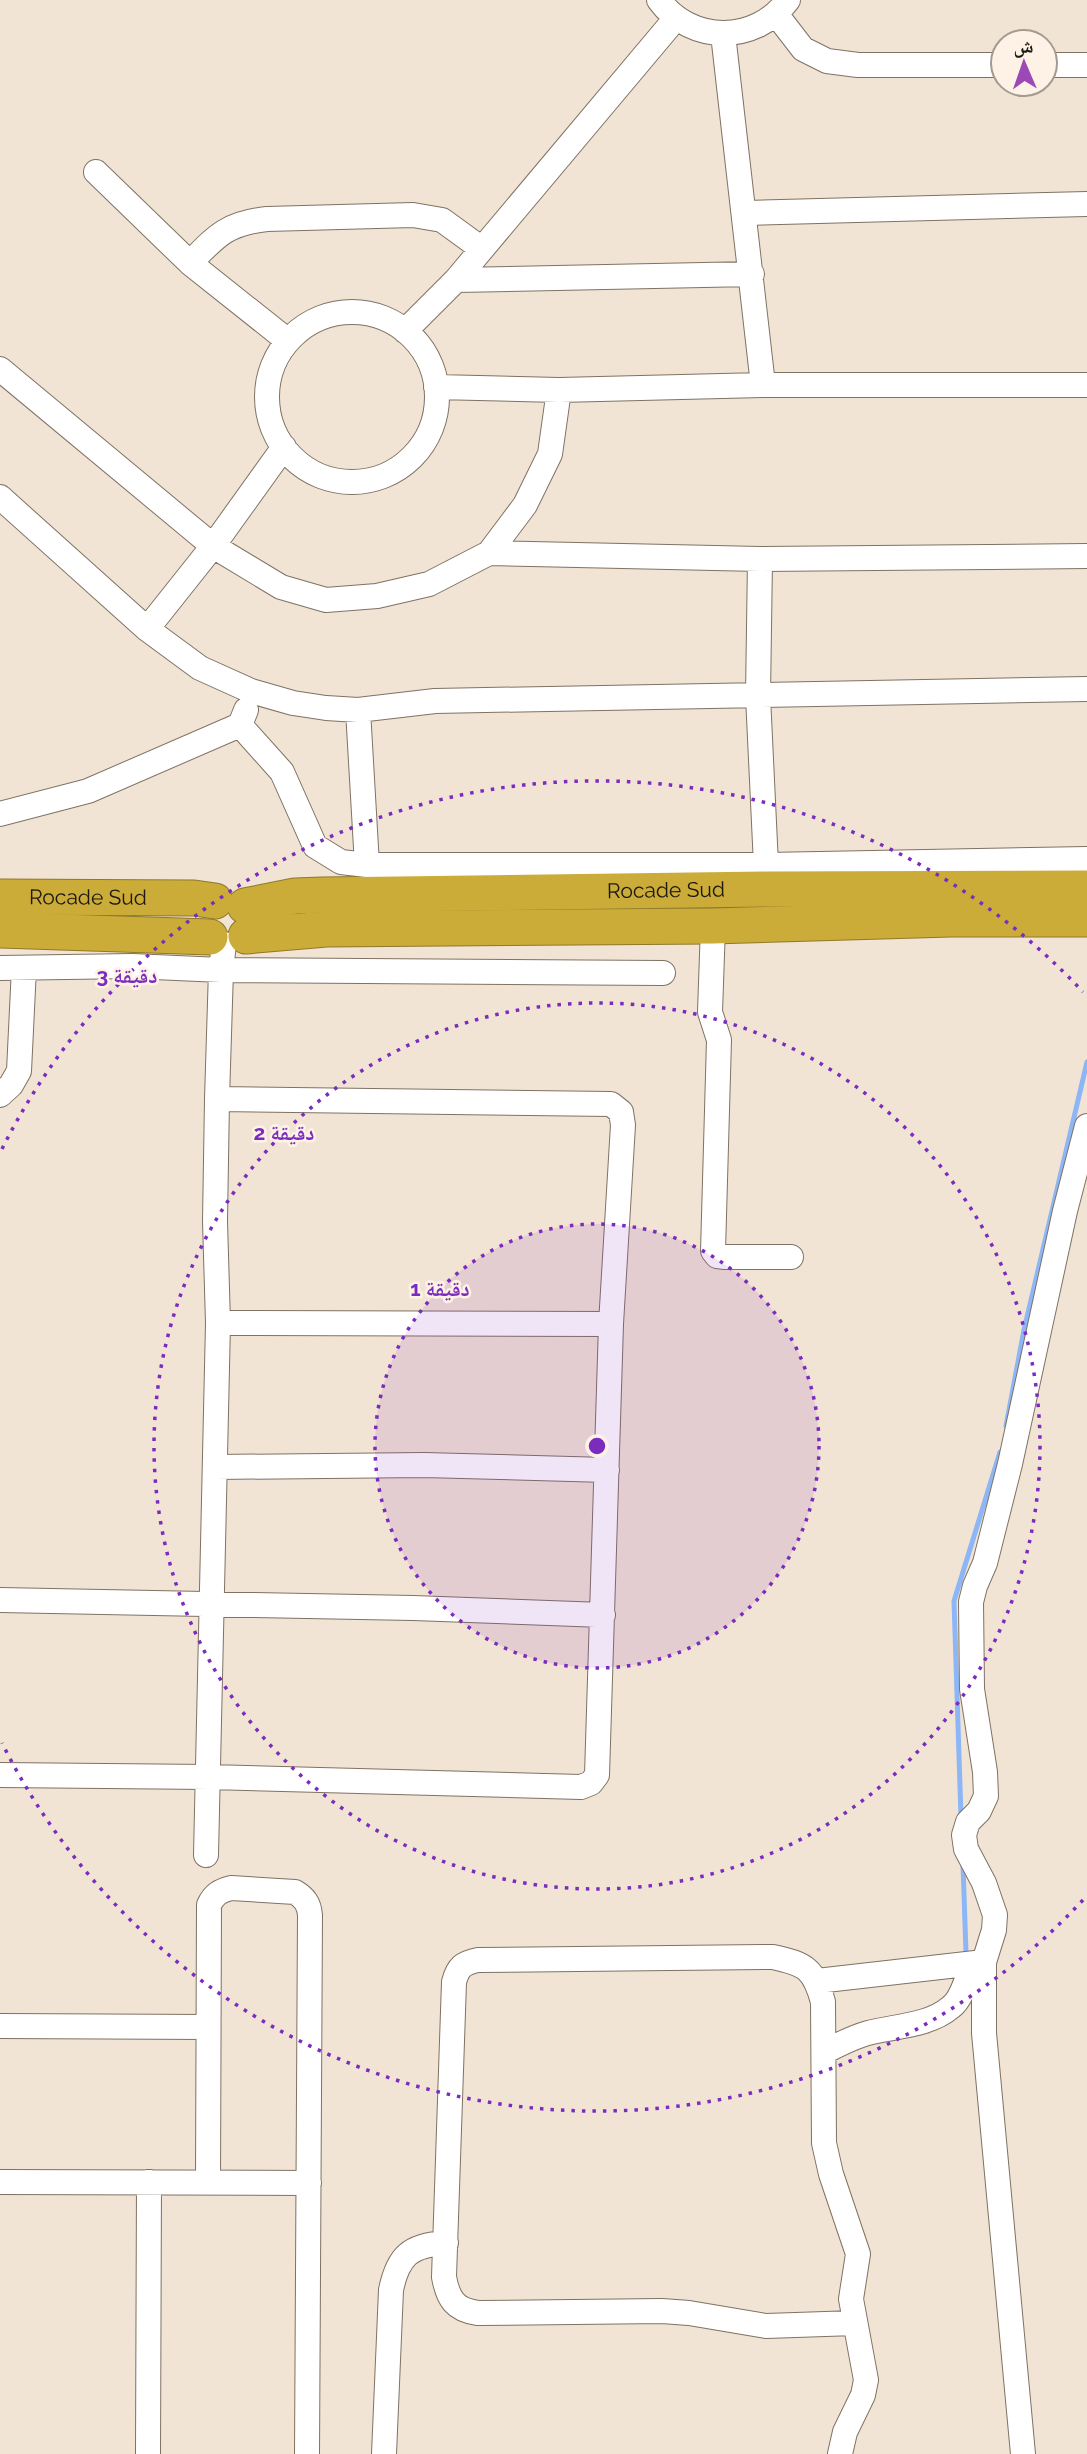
<svg xmlns="http://www.w3.org/2000/svg" width="1087" height="2454" font-family="Raleway,'Noto Naskh Arabic',sans-serif">
  <style>
    .lines { fill: none; stroke-linecap: round; stroke-linejoin: round }
    .stream { stroke: #8cb6f6; stroke-width: 5 }
    .minor-casing { stroke: #7f7264; stroke-width: 26 }
    .highway-casing { stroke: #8e782b; stroke-width: 37 }
    .minor { stroke: #fff; stroke-width: 24 }
    .highway { stroke: #cbac39; stroke-width: 35 }
    .ring { fill: none; stroke: #7b2cbf; stroke-width: 3.5; stroke-dasharray: 3.5 7 }
    .labels { text-anchor: middle; stroke-width: 5; stroke-linejoin: round; paint-order: stroke }
    .street-label { font-size: 21px; fill: #1d1812; stroke: #fdf2e5 }
    .centre { fill: #7b2cbf; stroke: #fdf2e5; stroke-width: 3.5 }
    .ring-label { font-size: 21px; text-anchor: middle; font-weight: bold; fill: #7b2cbf; stroke: #fdf2e5; stroke-width: 5; stroke-linejoin: round; paint-order: stroke }
  </style>
  <rect width="100%" height="100%" fill="#f2e4d4"/>
  <g class="lines">
    <path class="stream" d="M1006 1426 1024 1330 1087 1062
      M961 1817 954 1601 1000 1452
      M963 1865 966 1953"/>
    <defs>
      <path id="minor" d="M659 0C691 44 756 44 788 0
        M776 14 803 49 827 61 858 65H1003
        M723 34 763 385
        M1045 65H1087
        M96 172 190 263 288 341
        M745 213 1087 204
        M190 263C217 235 228 223 267 219L413 215 442 220 482 249
        M456 280 752 274
        M267 397a85 85 0 1 1 170 0a85 85 0 1 1-170 0Z
        M405 331 456 280 676 18
        M0 369 213 546 281 587 326 600 377 596 429 584 489 553 525 505 550 454 559 390
        M436 387 559 390 763 385H1087
        M0 497 147 629 200 668 251 691 293 703 326 708 358 710 435 701 1087 689
        M489 553 760 559 1087 556
        M760 559 758 696 766 865
        M147 629 213 546 284 447
        M358 710 367 865
        M240 725 282 772 315 846 341 862 367 865H766L1087 859
        M0 814 88 791 240 725 246 710
        M713 926 710 1012 719 1040 713 1251 717 1256 725 1257H791
        M0 968 132 966 221 970 663 973
        M0 1095 11 1085 19 1071 24 968
        M218 1323 611 1324
        M216 1467 424 1465 607 1470
        M0 1600 413 1608 603 1615
        M0 1775 209 1777 581 1787 591 1783 597 1775 611 1324 623 1125 621 1112 611 1104 217 1099
        M206 1855 218 1323 215 1221 217 1099 221 970 224 944
        M817 1981 984 1962
        M0 2026 208 2027
        M824 2052C838 2045 853 2037 868 2033 895 2026 929 2026 951 2007 963 1998 967 1977 972 1964
        M0 2182 309 2183
        M208 2182 209 1905C214 1894 220 1891 231 1888L295 1892C305 1898 309 1904 310 1915L307 2454
        M148 2454 149 2182
        M384 2454 391 2290C398 2256 410 2245 446 2243
        M840 2454 845 2432 863 2395 866 2380 851 2299 858 2254 831 2174 824 2143 823 2002C814 1969 806 1964 773 1957L478 1960C463 1963 458 1967 454 1982L444 2277C448 2299 455 2310 478 2313L662 2311 689 2313 766 2326 855 2323
        M1023 2454 984 2033V1962L994 1930 995 1915 984 1883 966 1849 964 1835 968 1822 979 1811 986 1796 985 1772 972 1689 971 1602 975 1586 985 1563 1010 1464 1065 1211 1087 1126"/>
      <g id="highway">
        <path id="s1" d="M0 897 194 898 215 901"/>
        <path id="s2" d="M245 906 295 896 322 895 765 889 1087 888"/>
        <path d="M0 930 210 937"/>
        <path d="M246 936 326 929 713 926 951 919H1087"/>
      </g>
    </defs>
    <use href="#minor" class="minor-casing"/>
    <use href="#highway" class="highway-casing"/>
    <use href="#minor" class="minor"/>
    <use href="#highway" class="highway"/>
  </g>
  <circle cx="597" cy="1446" r="222" fill="#7b2cbf" fill-opacity=".12"/>
  <g class="ring">
    <circle cx="597" cy="1446" r="222"/>
    <circle cx="597" cy="1446" r="443"/>
    <path d="M1083 1900A665 665 0 0 1 2 1743M2 1149A665 665 0 0 1 1083 992"/>
  </g>
  <g class="labels">
    <g class="street-label">
      <text dy="7" stroke="none"><textPath href="#s2" startOffset="422">Rocade Sud</textPath></text>
      <text dy="7" stroke="none"><textPath href="#s1" startOffset="88">Rocade Sud</textPath></text>
    </g>
  </g>
  <circle cx="597" cy="1446" r="10" class="centre"/>
  <g class="ring-label">
    <text x="127" y="983">3 دقيقة</text>
    <text x="284" y="1140">2 دقيقة</text>
    <text x="440" y="1296">1 دقيقة</text>
  </g>
  <g transform="translate(1024 63) rotate(358)"><circle r="33" fill="#fdf2e5" stroke="#a39b91" stroke-width="2"/>
  <path d="M0-5L12 26L0 18L-12 26Z" fill="#9c49b7"/>
  <text y="-10" font-size="19" font-weight="bold" text-anchor="middle" fill="#1d1812">ش</text>
  </g>
</svg>
